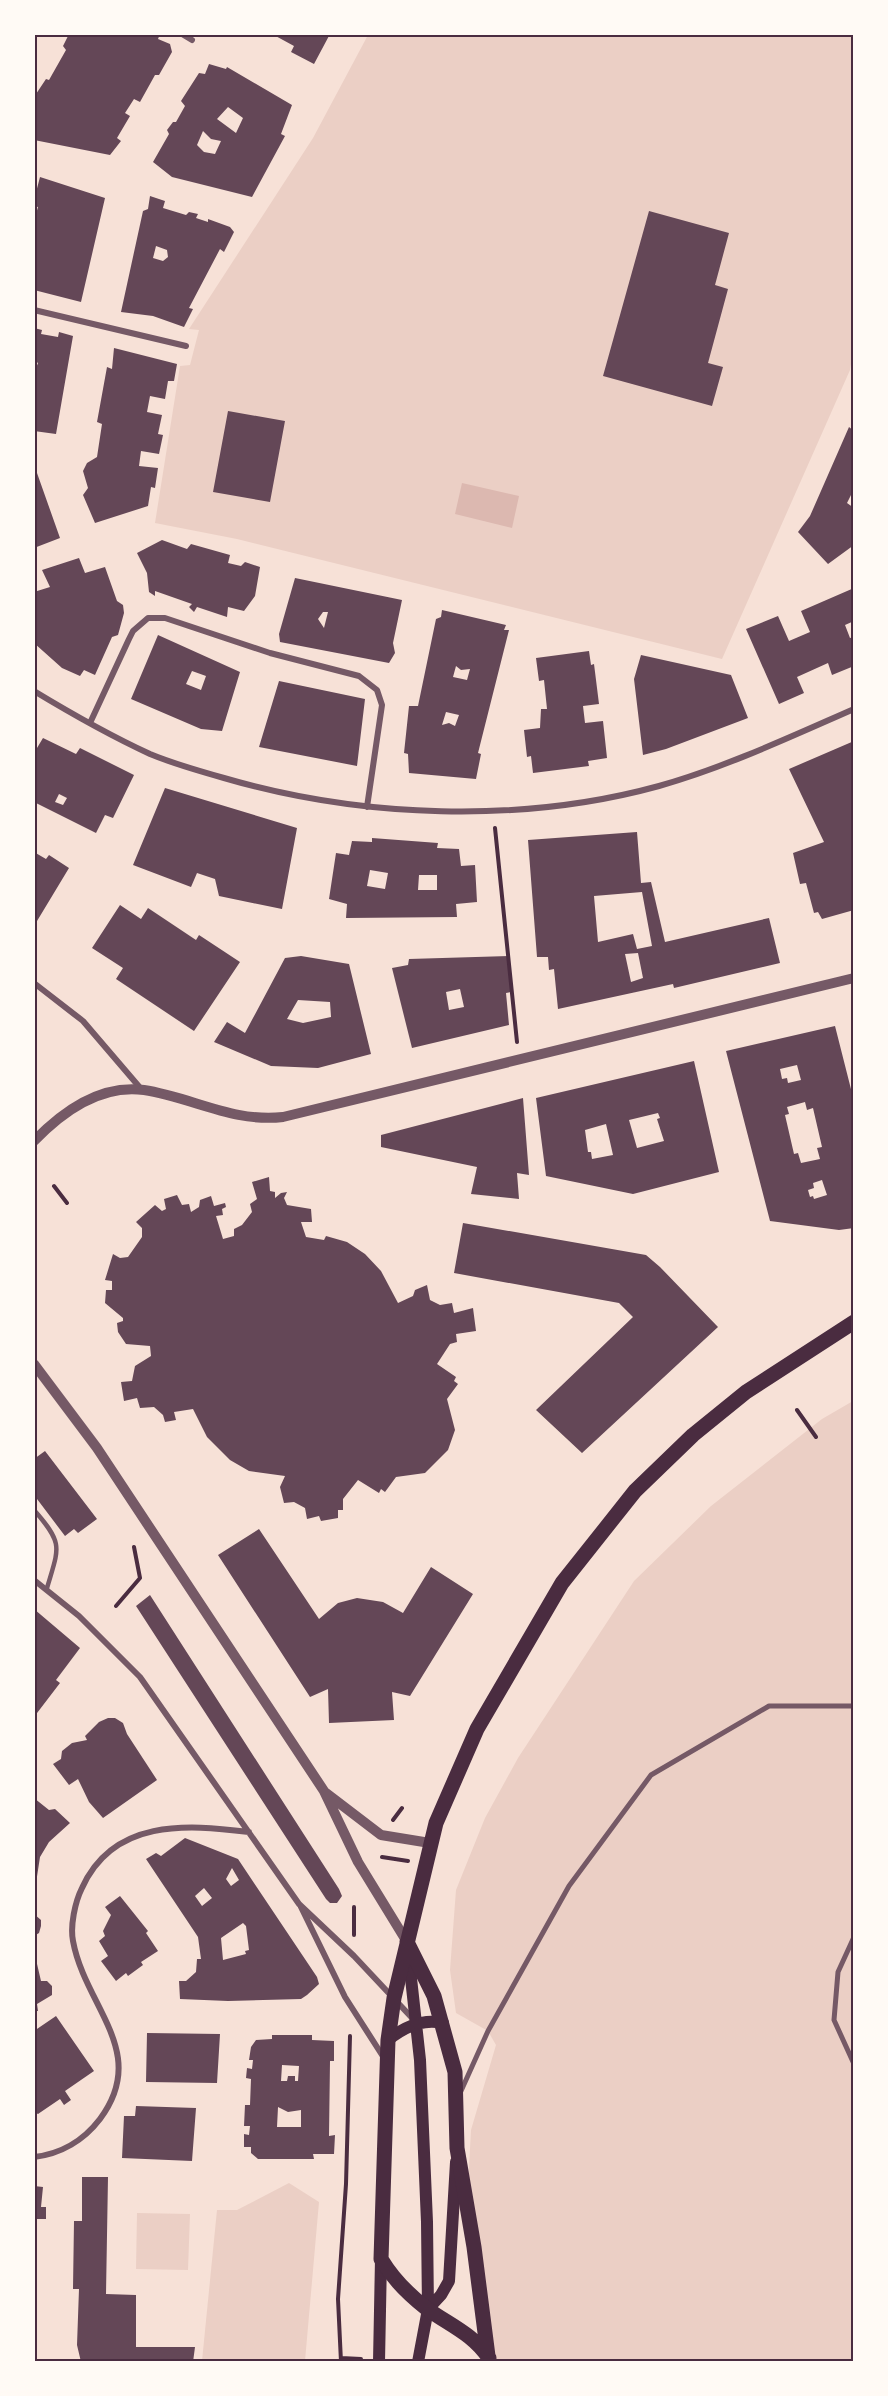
<svg xmlns="http://www.w3.org/2000/svg" width="888" height="2396" font-family="'Asap Condensed',sans-serif">
  <style>
    .green { fill: #ebcfc5 }
    .water { fill: #dcb8b0 }
    .building { fill: #644757; fill-rule: evenodd }
    .lines { fill: none; stroke-linecap: round; stroke-linejoin: round }
    .path { stroke: #4a2c40; stroke-width: 4 }
    .service { stroke: #755966; stroke-width: 4.5 }
    .pedestrian { stroke: #755966; stroke-width: 5 }
    .minor { stroke: #755966; stroke-width: 6 }
    .tertiary { stroke: #755966; stroke-width: 10 }
    .secondary { stroke: #4a2c40; stroke-width: 12 }
    .primary { stroke: #4a2c40; stroke-width: 15 }
    .neatline { fill: none; stroke: #4a2c40; stroke-width: 2 }
  </style>
  <rect width="100%" height="100%" fill="#f7e1d7"/>
  <path class="green" d="M368 35H853V352L850 370 722 659 237 539 155 523 180 366 190 365 199 330 189 329 313 138Z
    M853 1401V2361H495L467 2205 471 2130 496 2045 488 2031 456 2013 450 1970 456 1890 485 1818 518 1758 634 1581 711 1506 822 1419Z
    M289 2183 319 2202 305 2361H202L217 2210H237Z
    M137 2213 190 2214 188 2270 136 2269Z"/>
  <path class="water" d="M462 483 519 496 512 528 455 514Z"/>
  <path class="building" d="M69 34H160L158 39 170 44 172 52 159 75H155L140 102 134 99 125 113 130 116 117 138 121 141 110 155 34 140V97L46 79 49 80 66 50 63 46Z
    M272 34H330L314 64 291 52 294 46Z
    M209 64 226 69 227 67 292 105 281 134 285 136 252 197 172 177 153 162 169 134 167 130 173 122H176L185 106 181 101 199 73 205 74ZM228 107 243 118 236 133 217 119ZM203 131 211 139 221 141 215 154 204 152 197 145Z
    M40 177 105 198 81 302 34 290V221L38 207 34 206V200Z
    M150 196 165 201 163 208 186 215 189 212 198 214 196 218 208 222V219L230 227 234 232 224 252 220 249 189 308 193 309 184 327 153 316 121 312 143 211 148 209ZM156 246 167 250 168 257 163 261 153 258Z
    M649 211 729 233 715 285 728 289 708 363 723 367 712 406 603 376Z
    M34 328 42 330 41 334 58 337 59 332 73 336 56 434 34 431V373L38 363 34 360Z
    M114 348 177 364 174 381H168L165 399 150 396 147 412 162 415 158 434 163 435 159 454 141 451 139 466 158 468 155 488 151 487 148 506 95 523 83 495 88 488 83 471 87 463 97 457 102 424 97 422 107 367 112 369Z
    M228 411 285 421 270 502 213 492Z
    M849 427 854 431V496L851 495 847 503 854 508V545L828 564 798 532 810 516Z
    M34 473H37L60 538 34 548Z
    M162 540 187 549 191 544 230 555 228 563 241 566 245 562 260 567 255 596 244 611 228 607 227 617 197 607 194 612 189 607 192 604 155 591V596L149 592 147 573 137 553Z
    M79 558 85 573 105 567 117 601 123 605 124 613 118 635 112 637 95 675 84 670 80 676 62 668 34 643V592L50 587 42 570Z
    M295 578 402 600 393 643 395 653 389 663 280 642 279 634ZM323 612H328L324 628 318 619Z
    M854 588V621L845 625 850 638 854 637V666L832 675 828 663 797 677 804 693 779 704 746 629 778 616 789 641 810 632 801 611Z
    M442 610 506 625 504 630H509L478 753 481 754 476 779 409 773 408 754 404 753 409 706H418L436 619 441 617ZM456 666 461 670 470 669 467 680 453 677ZM446 712 459 715 455 726 449 723 442 725Z
    M158 635 240 672 222 731 201 729 131 699ZM192 671 206 676 201 690 186 684Z
    M589 651 591 665 594 664 599 704 583 706 585 723 603 721 607 758 588 761 589 766 533 773 531 756 527 757 524 730 540 728 541 709H547L544 680 539 681 536 658Z
    M641 655 731 675 748 718 666 749 643 755 634 679Z
    M279 681 365 699 357 766 259 747Z
    M43 738 76 754 80 748 134 775 113 818 105 815 96 833 34 802V753ZM59 794 67 798 63 805 55 802Z
    M854 741V910L822 919 818 912 814 913 806 883 800 884 793 853 824 842 789 769Z
    M165 788 297 828 282 909 219 896 215 879 197 873 191 887 133 865Z
    M637 832 641 883 651 882 665 942 769 918 780 963 674 988 673 984 558 1009 554 969 549 970 548 957H537L528 840ZM642 892 652 946 637 949 633 934 598 942 594 896ZM638 953 643 978 631 982 625 954Z
    M372 838 438 843 437 848 459 849 461 866 475 865 477 902 456 904 457 917 346 918 347 904 329 899 336 853 349 855 352 841 372 842ZM370 870 388 873 385 889 367 886ZM419 875H437V890H418Z
    M34 852 46 859 49 855 69 868 34 926Z
    M120 905 141 919 148 908 196 940 199 935 240 962 194 1031 116 979 123 968 92 948Z
    M301 956 349 964 371 1054 318 1068 271 1066 214 1042 227 1022 245 1033 285 958ZM298 1000 330 1002 331 1017 303 1023 287 1019Z
    M509 956 511 992 506 993 509 1025 412 1048 392 968 408 965 409 959ZM460 989 464 1007 449 1010 446 992Z
    M835 1026 854 1101V1228L839 1230 770 1221 726 1051ZM797 1065 801 1080 788 1083 787 1078 782 1079 780 1069ZM805 1102 807 1110 813 1108 822 1147 817 1148 820 1159 801 1163 798 1153 794 1154 785 1115 789 1114 787 1107ZM822 1180 827 1195 814 1199 813 1196 810 1197 808 1190 814 1188 813 1183Z
    M694 1061 719 1172 633 1194 546 1176 536 1098ZM658 1113 660 1118 657 1119 664 1141 637 1148 629 1120ZM606 1124 613 1155 592 1159 591 1152H588L585 1130Z
    M523 1098 529 1175 517 1173 519 1199 471 1194 477 1167 381 1147V1135Z
    M269 1177 270 1191 275 1192V1198L281 1193 287 1192 284 1198 287 1205 311 1209 312 1222H301L306 1237 324 1240 326 1236 347 1242 365 1254 381 1271 398 1303 413 1296 415 1290 427 1285 430 1300 440 1305 452 1303 454 1313 473 1308 476 1331 456 1334 457 1342 450 1344 437 1364 456 1377 454 1381 458 1384 447 1399 455 1430 448 1450 425 1473 396 1477 385 1492 381 1489 379 1493 358 1480 343 1499V1510H338V1518L321 1521 319 1516 307 1519 305 1508 294 1502 284 1503 280 1487 285 1476 249 1471 230 1460 207 1437 193 1409 174 1412 176 1420 165 1422 163 1415 154 1407 140 1408 137 1398 124 1401 121 1382 132 1381 135 1366 151 1356 150 1346 126 1344 118 1332 117 1323 123 1321V1318L105 1303 106 1290H112V1281L105 1280 113 1254 120 1258 128 1257 142 1237V1228L136 1222 155 1205 162 1211 166 1209 164 1199 177 1195 182 1205 189 1204 191 1212 199 1207 200 1200 211 1196 214 1206 225 1203 226 1207 222 1209 223 1215 216 1216 223 1239 234 1236V1229L242 1225 252 1212 250 1204 257 1199 252 1182Z
    M463 1223 646 1255 660 1267 718 1327 582 1453 536 1410 633 1317 619 1303 454 1273Z
    M45 1451 97 1519 78 1533 74 1529 65 1536 34 1495V1459Z
    M259 1529 319 1619 338 1603 357 1598 383 1602 403 1613 431 1567 473 1594 410 1696 392 1692 394 1720 329 1723 328 1689 310 1697 218 1555Z
    M150 1595 339 1889 342 1896 337 1903H330L326 1899 136 1606Z
    M34 1609 80 1648 56 1680 60 1683 34 1717Z
    M108 1718H115L123 1723 127 1734 157 1780 103 1818 89 1802 78 1779 69 1785 53 1764 61 1759 62 1751 72 1743 87 1740 85 1736 99 1722Z
    M34 1798 49 1810 55 1809 70 1823 49 1842 40 1857 36 1883Z
    M185 1838 238 1859 317 1977 319 1984 307 1995 301 1999 228 2001 180 1999 179 1981H186L196 1972 197 1959H201L198 1937 146 1859 156 1853 161 1856ZM232 1868 239 1880 231 1886 226 1879ZM204 1888 212 1898 202 1906 195 1896ZM243 1923 246 1926 249 1950 245 1951 246 1954 223 1960 221 1938Z
    M120 1896 148 1931 146 1933 158 1951 141 1962 143 1965 128 1976 126 1973 116 1981 101 1961 108 1956 99 1941 105 1936 103 1931 111 1915 105 1907Z
    M34 1914 41 1920V1926L39 1933 34 1936Z
    M34 1951 41 1981H47L52 1986V1995L37 2004 38 2011H34Z
    M56 2016 94 2071 65 2091 71 2100 64 2105 60 2099 38 2114 34 2112V2031Z
    M147 2033 220 2034 217 2083 146 2082Z
    M272 2035H312V2040L334 2041V2061H330L329 2136 335 2135 334 2154H313L314 2159H258L251 2153V2147H244V2134L249 2135 250 2126H244L245 2105H250L251 2079 246 2078 247 2068 252 2069 253 2060H249L251 2047 256 2040 272 2039ZM282 2065 299 2066 298 2081H295V2076H288L287 2081H281ZM278 2107 288 2112 301 2110V2127H277Z
    M136 2106 196 2108 192 2161 122 2158 124 2116H135Z
    M82 2177H108L106 2294 136 2295V2347H195L193 2362H81L77 2345 79 2289H73L74 2221H82Z
    M34 2186 43 2187 41 2207H46V2219H34Z"/>
  <g class="lines">
    <path class="path" d="M495 828 517 1042
      M54 1186 67 1203
      M797 1410 816 1437
      M116 1606 140 1578 134 1547
      M393 1820 402 1808
      M382 1857 408 1861
      M354 1907V1935
      M341 2358 361 2359
      M341 2362 338 2299 346 2184 350 2036"/>
    <path class="service" d="M34 1510C64 1544 59 1547 47 1588"/>
    <path class="pedestrian" d="M854 1937 838 1972 834 2020 854 2064
      M461 2091 488 2031 569 1886 651 1775 769 1706H854"/>
    <path class="minor" d="M182 34 192 40
      M34 310 186 346
      M34 691C72 714 111 736 150 754 174 764 199 771 224 778 361 818 521 824 659 786 726 767 790 737 854 709
      M90 723 129 639 133 631 148 618H165L270 653 359 676 377 690 382 705 367 807
      M34 983 83 1021 142 1090
      M34 1580 79 1616 140 1677 299 1904 354 1956 414 2020
      M301 1907 345 1997 384 2058
      M34 2157C61 2154 84 2140 100 2119 150 2052 85 2007 73 1941 70 1926 75 1902 82 1888 113 1819 186 1824 249 1832"/>
    <path class="tertiary" d="M34 1141C62 1112 101 1084 144 1090 191 1097 234 1123 283 1117L854 978
      M34 1364 97 1448 324 1791 358 1862 407 1942
      M326 1793 381 1835 430 1843"/>
    <path class="secondary" d="M408 1951 420 2060 427 2222 428 2309 418 2362
      M388 2040C404 2027 422 2018 443 2023
      M428 2309 441 2295 449 2281 456 2162
      M379 2362 381 2259"/>
    <path class="primary" d="M407 1942 434 1996 455 2072 457 2148 474 2247 488 2356
      M489 2358C472 2333 449 2325 426 2308 408 2294 393 2279 381 2259L388 2040 394 1998 436 1823 477 1729 562 1583 635 1491 693 1435 746 1392 854 1322"/>
  </g>
  <rect width="888" height="2396" fill="none" stroke="#fffaf5" stroke-width="72"/>
  <rect x="36" y="36" width="816" height="2324" class="neatline"/>
</svg>
